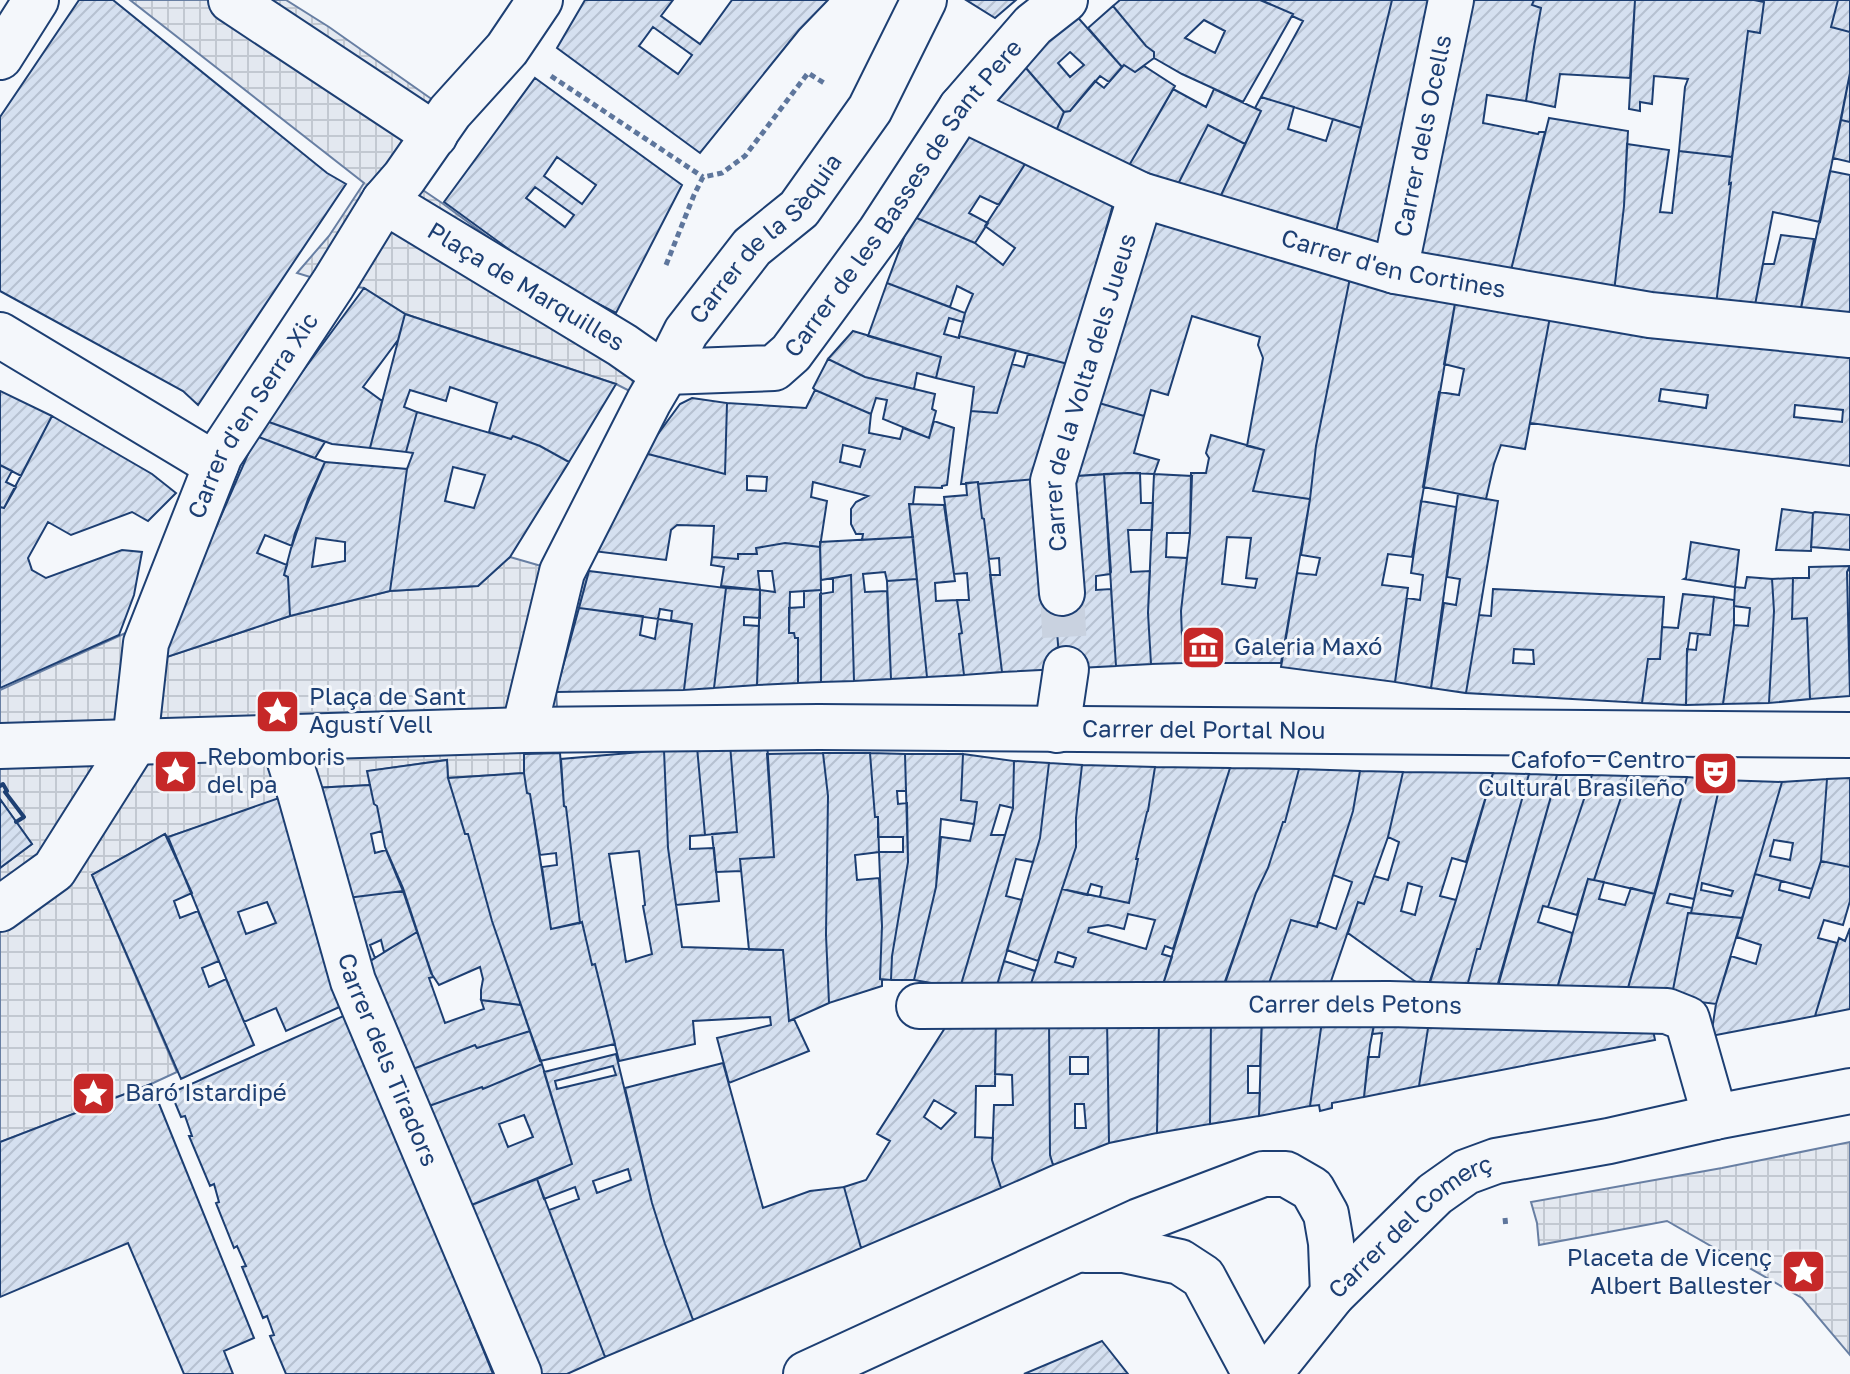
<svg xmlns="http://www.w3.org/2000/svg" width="1850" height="1374" font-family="'Golos Text',sans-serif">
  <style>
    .plaza { fill: url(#plaza-grid); stroke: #687fa3; stroke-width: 2 }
    .building { fill: url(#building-hatch); stroke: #1d3f73; stroke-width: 2; fill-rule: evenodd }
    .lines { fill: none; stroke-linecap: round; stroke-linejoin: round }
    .minor-tunnel { stroke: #c9d2e0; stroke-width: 44; stroke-dasharray: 44 22; stroke-linecap: butt }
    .minor-casing { stroke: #1d3f73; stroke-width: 48 }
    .path { stroke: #5e769c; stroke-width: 5; stroke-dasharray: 6 4; stroke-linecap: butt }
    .minor { stroke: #f4f7fb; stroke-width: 44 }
    .wall { stroke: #1d3f73; stroke-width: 4 }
    .labels { text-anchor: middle; stroke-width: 6; stroke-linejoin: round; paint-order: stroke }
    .street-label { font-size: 24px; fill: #1d3f73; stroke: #f4f7fb }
    .poi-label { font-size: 24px; fill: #1d3f73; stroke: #f4f7fb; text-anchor: start }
  </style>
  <defs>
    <pattern id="plaza-grid" width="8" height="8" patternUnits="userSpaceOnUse" patternTransform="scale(2)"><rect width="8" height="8" fill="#e3e8f0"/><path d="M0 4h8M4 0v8" fill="none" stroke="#c2c8d1"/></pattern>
    <pattern id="building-hatch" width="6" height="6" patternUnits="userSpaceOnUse" patternTransform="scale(2)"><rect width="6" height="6" fill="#d5e0f0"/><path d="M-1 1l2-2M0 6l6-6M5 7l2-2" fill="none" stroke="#b6c1d1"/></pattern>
  </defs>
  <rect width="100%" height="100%" fill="#f4f7fb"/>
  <path class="plaza" d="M130 0H286L329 27 450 112 405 178 442 203 585 308 666 372 649 401 616 384 405 314 364 288 333 284 297 273 329 236 364 183Z
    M510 557 562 572 589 571 556 692 560 753 524 754V773L448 778 447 760 368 771 370 785 313 788 168 837 165 834 92 875 177 1072 151 1084 0 1142V868L32 844 0 799V690L130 631 167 657 290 616 390 591 478 586Z
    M1850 1142V1355L1802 1298 1667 1221 1539 1245 1537 1223 1531 1202 1722 1168Z"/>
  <path class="building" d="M79 0H113L327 173 346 184 198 405 183 391 0 291V117Z
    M585 0H673L661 16 700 44 732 0H828L799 30 700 153 557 48ZM653 27 692 55 678 74 639 46Z
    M966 0H1016L995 18Z
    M1120 0H1260L1293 14 1243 102 1182 74 1154 58V52L1146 46 1113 6ZM1204 20 1225 31 1215 53 1185 38Z
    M1264 0H1392L1361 128 1261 97 1303 21 1292 16 1293 14 1263 1Z
    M1392 0H1433L1380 253 1334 240Z
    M1455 0H1534L1532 5 1541 8 1534 47 1526 101 1487 95 1483 123 1538 134 1539 132H1545L1510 274 1402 255Z
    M1534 0H1635L1630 78 1560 74 1555 107 1526 101 1534 47 1541 8 1532 5Z
    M1635 0H1754L1764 2 1760 33 1748 31 1732 157 1679 151 1685 87 1688 79 1654 76 1652 104 1640 102V111L1629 109Z
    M1754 0H1838L1831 27 1850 32V73L1820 222 1773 212 1754 310 1716 305 1731 183 1729 184 1731 167 1748 31 1760 33 1764 2Z
    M1838 0H1850V32L1831 27Z
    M1113 6 1146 46 1154 52V58L1135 72 1124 65 1122 67 1088 28Z
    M1073 12 1122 67 1109 82 1100 76 1070 111 1064 112 1020 61ZM1070 52 1084 65 1070 77 1058 63Z
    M1018 59 1064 112 1054 136 987 100Z
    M1124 65 1135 72 1144 66 1175 86 1127 169 1054 136 1064 112 1070 111 1095 81 1104 88Z
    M1850 73V122L1841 120Z
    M535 78 682 185 616 313 593 301 588 307 444 202ZM557 157 596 185 582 204 544 176ZM535 187 574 215 565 227 526 198Z
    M1173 89 1206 107 1214 89 1261 111 1245 144 1208 125 1175 190 1127 169Z
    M1261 97 1294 107 1288 129 1326 141 1333 119 1361 128 1334 240 1215 208 1261 111 1255 108Z
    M1549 118 1628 131 1624 206 1614 292 1510 274Z
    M1841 120 1850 122V162L1833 158Z
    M1208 125 1245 144 1215 208 1175 190Z
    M963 128 1027 161 999 205 980 196 969 213 988 223 975 243 912 216Z
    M1627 144 1669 150 1660 212 1672 213 1679 151 1732 157 1729 184 1731 183 1716 305 1614 292 1624 206Z
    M1027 161 1114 201 1068 364 959 336 965 313 973 294 957 286 950 307 887 283 912 216 975 243 1003 265 1015 248 985 226Z
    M1830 171 1850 175V317L1800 313Z
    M1139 214 1350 278 1316 446 1310 499 1253 491 1264 450 1247 446 1263 358 1258 345 1260 337 1192 316 1168 395 1151 390 1144 416 1085 399Z
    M1781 235 1814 239 1800 313 1754 310 1763 264H1774Z
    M1350 278 1456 298 1412 557 1388 554 1382 585 1408 588 1395 682 1281 667 1297 573 1316 575 1320 558 1301 555 1310 499 1316 446Z
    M887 283 965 313 963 322 949 318 944 334 959 338V336L1016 351 997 413 971 411 974 387 936 378 941 357 868 336Z
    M364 288 405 314 398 340 363 387 382 401 370 448 332 444 266 421Z
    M1456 298 1550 317 1525 449 1501 445 1494 464 1486 499 1423 487 1439 392 1459 395 1464 369 1444 364Z
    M405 314 616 384 569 462 540 446 513 436 511 439 489 432 497 403 450 387 446 401 410 390 404 407 417 412 406 452 370 448Z
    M1550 317 1850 349V466L1530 423ZM1661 389 1708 395 1706 408 1659 401ZM1795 405 1843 410 1842 422 1794 417Z
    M853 331 941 357 936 378 917 373 914 389 865 377 828 359Z
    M1028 354 1068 364 1036 479 978 484V482L961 484 971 411 997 413 1012 364 1024 367Z
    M828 359 865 377 935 394 932 409 936 411 929 438 883 419 887 400 876 398 871 414 815 390 813 388Z
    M815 390 871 414 869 433 900 439 903 428 929 438 934 421 954 428 947 485 942 486V488L915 487 913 504H909L913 537 862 540 863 534H856L851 524V509L856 502 868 496 813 482 811 497 827 501 820 547 785 543 756 548 757 554H738V559L712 557 714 526 677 525 671 530 666 560 593 551 644 453 725 474 727 403 806 408ZM843 445 865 450 860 467 840 462ZM747 476 767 477 766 491 747 490Z
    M0 391 52 416 21 476 0 465Z
    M692 398 727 403 725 474 644 453 680 404Z
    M1085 399 1144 416 1134 453 1159 460 1154 474 1128 473 1061 477Z
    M417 412 511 439 513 436 540 446 569 462 510 557 478 586 390 591 407 469 413 453 406 452ZM453 467 485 475 474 508 445 501Z
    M52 416 152 474 176 493 148 521 132 512 71 535 48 522 28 558 32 570 46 578 122 550 142 552 134 595 119 635 0 688V507L4 508Z
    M266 421 325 442 315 458 256 436Z
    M1211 435 1264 450 1253 491 1310 499 1281 663H1183L1181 611 1190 533 1191 473H1206L1209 458 1206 453ZM1227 537 1251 538 1246 578 1257 579 1255 588 1222 584Z
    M256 436 325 462 308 499 292 546 265 535 257 553 287 565 284 575 288 577 290 616 167 657 165 644Z
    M325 462 407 469 390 591 290 616 288 577 284 575 295 533ZM316 538 345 542V561L312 567Z
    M0 465 12 471 6 482 16 487 4 508 0 507Z
    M1128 473H1140L1141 503H1153L1152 530H1128L1131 572 1150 571 1148 613 1151 664 1116 666 1104 474Z
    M1104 474 1111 572 1110 574 1096 576V590L1111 589 1116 666 1060 669 1054 594 1061 477Z
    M1154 474 1192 476 1190 533H1167L1166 557 1187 558 1181 611 1183 663 1151 664 1148 613Z
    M1036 479 1054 594 1060 669 1002 672 990 575H1000L999 558 989 559 984 519 982 518 978 484Z
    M978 482 982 518 984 519 1002 672 964 675 959 634 962 633 957 600H969L967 573 954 574 944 497 967 495 966 483Z
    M1458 494 1498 501 1466 693 1431 688 1444 603 1456 605 1460 579 1447 577Z
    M1421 501 1456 507 1431 688 1395 682 1407 598 1420 600 1423 575 1411 573Z
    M909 504 944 505 955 581 935 583 936 601 957 600 962 633 959 634 964 675 927 677Z
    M1782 509 1813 513 1811 551 1776 550Z
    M1815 512 1850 515V550L1811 547 1813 513Z
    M913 537 917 579 887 581 885 572 863 574 865 592 887 591 891 679 854 681 851 575 821 580 820 542Z
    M1691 542 1739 550 1735 587 1684 579 1686 578Z
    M785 543 820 547 821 590 790 592 789 633H794L795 638H798V683L757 685 760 590 721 586 724 567 711 565 712 557 738 559V554H757L756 548ZM758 571H772L775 592 760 590Z
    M1850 566 1847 572 1850 696 1810 699 1807 618 1792 619 1793 578H1809V567Z
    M1850 567V696L1847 572Z
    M589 571 726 588 714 688 684 690 692 624 671 620 672 611 660 609 658 619 579 608Z
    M851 575 854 681 821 682 820 594 833 592V578Z
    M1747 577 1772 579 1774 611 1769 703 1723 704 1734 625 1748 626 1750 608 1734 606 1735 587 1745 588Z
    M1793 578 1792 619 1807 618 1810 699 1769 703 1774 611 1772 579Z
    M917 579 927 677 891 679 887 581Z
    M726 588 760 590V618L744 617V625L759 626 757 685 714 688Z
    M1493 589 1664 597 1660 659H1648L1642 703 1466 693 1479 615 1491 616ZM1514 649 1533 650 1534 664 1513 663Z
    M821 590V682L798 683V638H795L794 633H789V608L804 607V591Z
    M1683 594 1714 597 1710 635 1690 633 1687 653 1686 705 1642 703 1648 659H1660L1662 627 1678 628Z
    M1714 597 1734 600V625L1723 704 1686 705 1687 649 1696 650 1698 634 1710 635Z
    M579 608 643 616 640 635 655 639 658 619 692 624 684 690 556 692Z
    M767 741 774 857 740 859 741 871 716 872 712 834 737 832 730 744Z
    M730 744 737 832 705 835 697 747Z
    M697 747 705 835 690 836V849L714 848 719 901 676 905 668 848 664 750Z
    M664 750 668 848 682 947 783 950 789 1021 794 1019 809 1051 729 1083 717 1038 771 1025 770 1017 693 1021 695 1044 619 1061 595 964 592 965 582 922 580 923 566 807 564 806 561 759ZM639 851 645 905 643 906 652 954 626 962 609 854Z
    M560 753 564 806 566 807 580 923 551 929 542 867 557 865 556 853 540 855 530 794 527 793 524 773V754Z
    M823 753H870L875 817H878L879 852 855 855 857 880 879 878 882 926 880 979 882 980V986L829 1003 826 935 828 796Z
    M823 753 828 796 826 935 829 1003 789 1021 783 950H749L740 859 774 857 767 754Z
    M870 753 905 754 906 791H897L898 804 907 803 908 862 892 956 891 980 880 979 882 926 879 852H903V837H878V817H875Z
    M905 754H963L961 800 977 802 974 824 941 819 936 887 914 980H891L892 956 908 862Z
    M963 754 1014 761 1013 808 1000 805 991 835H1005L960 988 914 980 936 887 941 837 970 841 974 824 977 802 961 800Z
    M447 760 448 778 463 827 465 834H468L492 921 521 1005 481 1000V990L483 979 480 967 439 985 431 973 403 888 385 847 377 806 374 804 367 771Z
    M1014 761 1049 763 1040 838 1033 862 1016 859 1006 896 1022 900 995 992 960 988 1013 808Z
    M1049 763 1082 765 1076 818V847L1038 961 1007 950 1040 838Z
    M1082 765 1155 767 1148 811 1147 812 1136 859H1138L1129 903 1100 897 1102 887 1091 884 1087 895 1062 889 1076 847V818Z
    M1155 767 1230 768 1173 949 1165 946 1162 954 1172 957 1160 994 1027 996 1062 889 1129 903 1138 859H1136L1147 812 1148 811ZM1128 914 1155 920 1146 949 1088 932 1089 928 1108 925 1124 929ZM1058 952 1076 958 1073 967 1055 962Z
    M1230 768 1299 769 1285 822H1283L1268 868 1256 893 1221 995 1160 994Z
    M1299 769 1360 771 1353 811 1317 927 1291 920 1267 989 1222 990 1256 893 1268 868 1283 822H1285Z
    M1360 771 1403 772 1388 837 1364 904 1358 902 1329 987 1267 989 1291 920 1317 927 1318 922 1336 929 1352 882 1333 875 1353 811Z
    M1403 772 1493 773 1466 862 1452 858 1440 896 1456 900 1427 990 1348 933 1358 902 1364 904 1374 876 1388 880 1399 842 1388 837ZM1408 883 1422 887 1415 915 1401 911Z
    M524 773 527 793 530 794 551 929 582 922 592 965 595 964 615 1044 540 1061 492 921 468 834H465L448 778Z
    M1493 773 1529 774 1480 949H1477L1465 994 1427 992 1456 900Z
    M1529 774 1557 775 1495 994H1465L1477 949H1480Z
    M1557 775H1592L1548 907 1543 906 1538 922 1572 933 1571 941 1554 999 1495 997Z
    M1592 775 1628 776 1594 880 1588 879 1577 915 1548 907Z
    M1628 776 1687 777 1655 894 1594 880Z
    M1687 777 1721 780 1694 899 1670 894 1667 903 1692 908 1691 913H1688L1670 1005 1624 1002Z
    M1850 778V867L1821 861 1827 779Z
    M1827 779 1821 861 1812 889 1755 874 1782 782ZM1774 840 1793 843 1790 860 1770 856Z
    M1721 780 1782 782 1742 918 1691 913ZM1702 883 1733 891 1731 896 1701 890Z
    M370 785 374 804 377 806 382 831 371 834 375 853 386 850 403 891 347 898 313 788Z
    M279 798 321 951 344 1005 286 1031 276 1008 244 1022 168 837ZM267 902 276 923 246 934 238 912Z
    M0 799 32 844 0 868Z
    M165 834 192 893 174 901 180 918 198 911 219 961 202 968 209 987 226 979 254 1045 181 1079 92 875Z
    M1821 861 1850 867V901L1843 925 1824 920 1818 938 1837 943 1815 1016 1711 1036 1716 1004 1731 956 1756 964 1761 945 1737 937 1755 874 1781 881 1779 890 1809 898Z
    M1588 879 1604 882 1599 899 1625 905 1631 888 1655 894 1624 1002 1554 999Z
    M403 891 417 932 384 952 381 940 370 945 375 958 367 963 347 898Z
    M1688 913 1742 918 1716 1004 1684 1000 1670 1005Z
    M1850 928V1009L1815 1016 1839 938 1845 941Z
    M417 932 433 977 429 978 445 1023 484 1009 481 1000 488 1001 521 1005 530 1031 477 1048 475 1045 413 1069 367 963Z
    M1004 961 1035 971 1027 996 995 992Z
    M1431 1009 1419 1086 1364 1097 1368 1057H1379L1382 1033 1372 1034 1377 1011Z
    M1431 1009 1651 1020 1655 1040 1419 1086Z
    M1377 1011 1370 1045 1364 1097 1332 1103V1108L1320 1111 1319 1105 1310 1106 1323 1014Z
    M348 1014 493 1374H286L270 1336 274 1335 270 1324 267 1316 263 1318 242 1267 246 1266 237 1246 234 1248 216 1203 219 1202 214 1184 210 1186 189 1136H192L185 1116 181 1117 171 1093Z
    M1323 1014 1310 1106 1259 1116 1262 1016Z
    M1262 1016 1260 1066H1248V1093H1260L1259 1116 1210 1124 1211 1018Z
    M952 1017H996L995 1086H976L975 1137 993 1138 992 1160 1001 1188 861 1248 844 1187 866 1180 890 1141 877 1134ZM934 1100 956 1113 941 1129 924 1117Z
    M996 1017 1049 1018 1050 1155 1053 1165 1001 1188 992 1160 994 1105H1013L1012 1075 995 1074Z
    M1049 1018 1107 1019 1109 1143 1053 1165 1050 1155ZM1070 1057H1088V1074H1070ZM1075 1104H1084L1086 1128H1075Z
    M1211 1018 1210 1124 1157 1133 1159 1019Z
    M1107 1019H1159L1157 1133 1109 1143Z
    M530 1031 542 1064 483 1089 482 1087 429 1106 413 1069 475 1045 477 1048Z
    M616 1054 652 1203 665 1244 693 1320 605 1357 549 1210 579 1199 575 1187 544 1199 537 1179 572 1164 544 1072ZM613 1066 616 1075 557 1089 555 1081ZM628 1169 631 1180 597 1193 593 1181Z
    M723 1063 763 1208 810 1191 844 1187 861 1248 693 1320 665 1244 652 1203 625 1088Z
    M542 1064 572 1164 469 1206 429 1106 482 1087 483 1089ZM524 1115 533 1137 508 1147 499 1124Z
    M151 1084 254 1338 224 1351 233 1374H184L128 1243 0 1297V1142Z
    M537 1179 605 1357 567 1374H537L469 1206Z
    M1102 1341 1128 1374H1024Z"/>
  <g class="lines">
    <path class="minor-tunnel" d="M1062 593 1066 669"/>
    <defs>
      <g id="minor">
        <path d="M231 0 435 135"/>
        <path d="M0 57 36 0"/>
        <path id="s1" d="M961 108 1141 195 1395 271 1650 315 1850 335"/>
        <path id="s2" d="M384 201 622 345 652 366 666 372 774 368 791 353 880 232 961 108 1033 25 1065 0"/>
        <path id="s3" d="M1395 271 1451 0"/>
        <path d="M0 335 216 465"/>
        <path id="s4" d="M1062 593 1053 481 1141 195"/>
        <path id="s5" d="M524 730 562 572 649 401 666 372 686 332 752 247 799 209 870 109 924 0"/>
        <path d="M1057 730 1066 669"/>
        <path id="s6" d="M282 737 300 793 353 981 519 1374"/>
        <path id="s7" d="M0 746 524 730 819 727 1850 735"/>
        <path id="s8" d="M0 909 54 870 135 742 146 643 220 455 333 284 384 201 404 178 450 112 507 49 540 0"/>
        <path id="s9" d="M919 1006 1389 1004 1667 1011 1687 1019 1715 1117"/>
        <path d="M1085 1250H1124L1180 1262 1203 1277 1255 1374"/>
        <path d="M806 1374 1139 1221 1263 1174H1286L1312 1189 1326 1214 1331 1243 1333 1294"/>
        <path id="s10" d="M1269 1374 1333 1294 1435 1194 1466 1172 1496 1161 1609 1141 1715 1117 1850 1091"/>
      </g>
    </defs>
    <use href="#minor" class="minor-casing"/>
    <path class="path" d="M551 76 703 177
      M666 265 694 195 703 177 722 173 745 156 808 73 824 83
      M1505 1218 1506 1228"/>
    <use href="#minor" class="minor"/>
    <path class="wall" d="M0 786 3 784 7 791 5 792 24 817 16 822"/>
  </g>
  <defs>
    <symbol id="museum-square" viewBox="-11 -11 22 22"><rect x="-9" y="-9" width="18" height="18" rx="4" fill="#c62828" stroke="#f4f7fb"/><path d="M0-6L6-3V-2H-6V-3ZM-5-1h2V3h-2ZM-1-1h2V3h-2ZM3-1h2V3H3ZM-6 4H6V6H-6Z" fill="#fff"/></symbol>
    <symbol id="sight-square" viewBox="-11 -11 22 22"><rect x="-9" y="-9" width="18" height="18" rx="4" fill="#c62828" stroke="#f4f7fb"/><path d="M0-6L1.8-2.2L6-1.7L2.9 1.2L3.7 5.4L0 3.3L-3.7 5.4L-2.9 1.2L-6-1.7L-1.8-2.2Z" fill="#fff"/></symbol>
    <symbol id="theatre-square" viewBox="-11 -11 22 22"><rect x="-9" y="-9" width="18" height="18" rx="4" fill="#c62828" stroke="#f4f7fb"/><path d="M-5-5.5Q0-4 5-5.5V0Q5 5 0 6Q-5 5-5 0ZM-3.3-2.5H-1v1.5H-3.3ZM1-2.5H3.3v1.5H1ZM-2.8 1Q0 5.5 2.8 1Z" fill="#fff"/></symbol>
  </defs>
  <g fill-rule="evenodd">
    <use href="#museum-square" x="1178" y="622" width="51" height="51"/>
    <use href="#sight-square" x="252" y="686" width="51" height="51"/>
    <use href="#sight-square" x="150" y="746" width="51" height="51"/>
    <use href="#theatre-square" x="1690" y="748" width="51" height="51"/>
    <use href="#sight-square" x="68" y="1068" width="51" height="51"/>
    <use href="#sight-square" x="1778" y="1246" width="51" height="51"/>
  </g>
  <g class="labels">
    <g class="street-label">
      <text dy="8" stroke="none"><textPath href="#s3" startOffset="138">Carrer dels Ocells</textPath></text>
      <text dy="8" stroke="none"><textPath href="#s2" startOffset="652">Carrer de les Basses de Sant Pere</textPath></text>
      <text dy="8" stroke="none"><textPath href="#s5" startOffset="556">Carrer de la Sèquia</textPath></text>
      <text dy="8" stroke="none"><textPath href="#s1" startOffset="462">Carrer d'en Cortines</textPath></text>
      <text dy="8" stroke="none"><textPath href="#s2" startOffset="166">Plaça de Marquilles</textPath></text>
      <text dy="8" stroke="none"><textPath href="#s4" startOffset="206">Carrer de la Volta dels Jueus</textPath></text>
      <text dy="8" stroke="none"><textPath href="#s8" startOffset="570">Carrer d'en Serra Xic</textPath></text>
      <text dy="8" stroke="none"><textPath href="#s7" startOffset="1204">Carrer del Portal Nou</textPath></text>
      <text dy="8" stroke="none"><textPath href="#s9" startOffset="436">Carrer dels Petons</textPath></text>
      <text dy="8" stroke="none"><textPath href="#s6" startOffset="340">Carrer dels Tiradors</textPath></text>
      <text dy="8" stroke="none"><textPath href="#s10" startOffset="206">Carrer del Comerç</textPath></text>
    </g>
    <g class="poi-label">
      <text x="1234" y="655">Galeria Maxó</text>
      <text x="309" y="705">Plaça de Sant<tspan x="309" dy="28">Agustí Vell</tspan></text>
      <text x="207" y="765">Rebomboris<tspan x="207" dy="28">del pa</tspan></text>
      <text x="1685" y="768" text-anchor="end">Cafofo - Centro<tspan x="1685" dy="28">Cultural Brasileño</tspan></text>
      <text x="125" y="1101">Baró Istardipé</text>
      <text x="1772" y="1266" text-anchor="end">Placeta de Vicenç<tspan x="1772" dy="28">Albert Ballester</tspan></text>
    </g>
  </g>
</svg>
